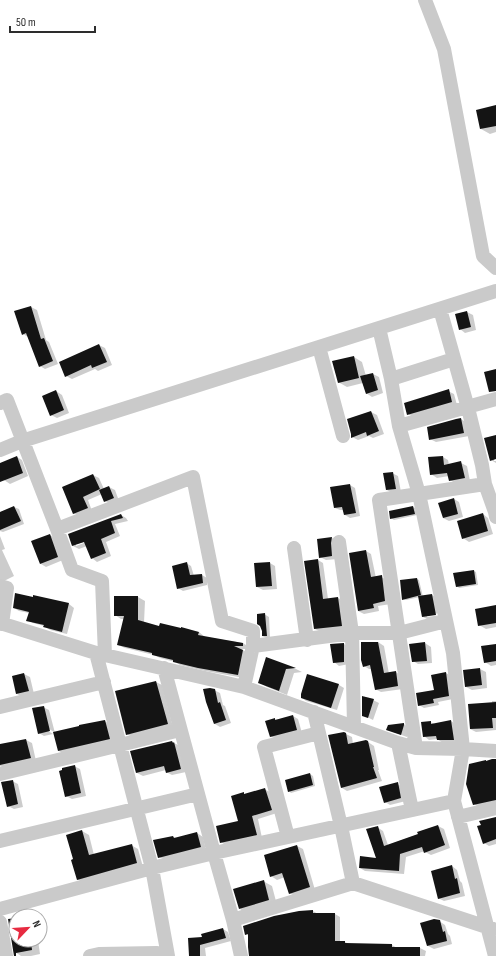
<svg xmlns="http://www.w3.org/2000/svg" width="496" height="956" font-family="'Sofia Sans Condensed',sans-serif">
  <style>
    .shadow { fill: #0003; fill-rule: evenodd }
    .building { fill: #141414 }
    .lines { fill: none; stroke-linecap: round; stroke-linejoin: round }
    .minor { stroke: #cacaca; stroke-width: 14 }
  </style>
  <rect width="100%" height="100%" fill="#fff"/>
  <path class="shadow" d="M496 106V132L490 134 481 129Z
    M31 307 37 310 46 340 49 342 58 364 45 369 40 366 28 337 23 334Z
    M467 312 473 315 476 330 465 333 460 329Z
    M99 345 105 348 112 365 98 371 95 369 72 379 66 376Z
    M354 357 362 362 366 376 373 374 379 377 383 393 372 397 366 393 363 383 347 387 338 382Z
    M56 391 62 395 69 413 57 418 51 415Z
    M448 391 454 394 457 405 413 417 408 414Z
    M371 412 377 415 384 434 373 438 369 436 358 440 352 437Z
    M461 419 467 423 469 436 436 442 430 439Z
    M496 436V458L494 459V461H496V463L491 460Z
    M17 457 22 460 28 476 10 484 4 480 0 471V464Z
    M443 457 448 460 449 465 461 463 467 466 470 481 455 483 450 480 449 476 437 478 431 474Z
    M392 473 398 476 401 492 392 493 387 490Z
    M93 475 99 478 104 489 109 487 115 490 119 501 111 504 105 501 102 494 88 500 92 511 79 516 73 513Z
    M350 485 355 488 360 516 350 518 345 515 344 510H340L335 508Z
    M454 499 459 502 463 517 449 521 443 518Z
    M14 507 19 509 24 524 3 532 0 531V512Z
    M413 507 415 508 417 515 394 520 391 518Z
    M483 514 488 518 493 534 469 542 463 538Z
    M121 515 126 518 128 521 115 524 120 536 106 542 111 556 97 562 92 558 87 546 79 549 73 546 69 535ZM89 541 76 546V544Z
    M50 535 55 538 63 560 46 567 41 564Z
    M0 536 5 549 2 550 14 576 0 583Z
    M332 538 337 541 338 559 326 560 320 557 318 540Z
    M366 551 371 554 376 578 381 577 387 580 391 604 378 606 379 611 364 614 358 611Z
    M318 560 323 563 328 599 338 598 344 601 348 628 321 632 315 629Z
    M186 563 191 566 194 576 202 575 207 578V585L183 591 178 588Z
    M270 563 275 566 277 589 263 590 257 587Z
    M474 571 476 572 478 585 459 588 457 586Z
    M417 579 419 580 423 597 432 595 437 598 440 613 427 615V617L441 615 429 620 423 617 420 597 406 600 403 599Z
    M34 596 69 604 74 608 67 634 50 630 44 626 33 623 28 620 29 613 19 611 14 608 33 599Z
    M115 597H138L145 601 144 623 160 627 199 632 205 637 243 643 249 647V649H241L250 654 244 678 205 671 180 665 175 662 160 658 154 655 125 648 118 645 124 619H121L115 615Z
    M496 606V627L486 629 479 625Z
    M264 614 269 617 270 638H267L262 636Z
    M362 642H378L384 646 389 674 396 672 401 676 403 689 381 692 375 689 372 669H369L364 666Z
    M425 643 431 647 432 663 418 664 413 661Z
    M344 644 349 647V664L339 666 334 662Z
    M496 645V665L491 666 485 662Z
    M267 659 296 669 302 672 294 673 287 695 267 687 259 682Z
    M480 669 486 672 487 688 472 690 466 687Z
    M446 673 451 676 453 699 438 702 439 705 424 708 419 705 435 690 432 676Z
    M24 674 30 677 34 694 23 697 17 694Z
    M308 675 339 685 344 688 337 710 306 701 301 697Z
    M156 682 162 685 173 727 132 737 127 734Z
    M214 690 220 693 223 705 225 706 231 723 220 727 215 724 207 702Z
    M373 700 379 703 373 720 363 715Z
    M492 701H496V730L476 732 470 729 492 704Z
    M43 707 49 710 55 733 104 721 110 724 115 742 64 754 59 751 54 732 46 727 45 729 53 734 44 736 39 733Z
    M293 716 298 719 302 733 276 739 270 736 275 719 277 720Z
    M451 721 457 725 459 743H443L437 739 429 740 424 736 430 722 435 724Z
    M404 724 409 728 407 737 393 732 388 729Z
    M346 734 352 737 353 744 368 742 374 746 379 770H378L382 781 347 791 342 788Z
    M26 740 32 743 36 761 5 768 0 766V745Z
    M172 742 178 745 186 772 172 775 166 772V770L143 776 137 773 132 752Z
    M496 760V803L479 807 474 804 488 762Z
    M74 766 80 769 86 796 72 799 66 796Z
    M310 774 313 776 315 786 291 793 289 791Z
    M12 781 18 784 23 807 14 809 8 806Z
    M397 784 403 787 406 801 390 805 385 802Z
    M264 789 270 792 277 813 258 819 262 838 227 846 221 842 239 822 244 794 246 795Z
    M496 818V844L489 846 484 843 482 826Z
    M438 826 444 829 450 848 431 855 425 852V851L406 857 404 874 365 871 360 868 378 859 377 827 383 831 388 845 419 834Z
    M82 831 89 835 94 855 131 845 138 849 143 867 84 883 77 879 74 860Z
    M197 833 203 837 206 850 165 860 159 857 155 840 173 837 176 838Z
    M297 846 303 849 315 890 295 896 289 893 285 877 277 880 271 876Z
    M452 866 457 870 460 881 462 883 465 896 444 901 438 898Z
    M263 881 272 886 277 905 248 914 240 909Z
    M313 911 318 914H335L340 917V942H345L349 944 392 945 397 948H420L426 951 425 956H250L249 936 246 934Z
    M16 919V940H38L40 954 31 956H21L15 952Z
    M439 921 445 925 448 934 450 936 452 944 434 949 428 946Z
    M223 929 228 932 231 941 205 948 206 956H190L203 938Z"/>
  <path class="building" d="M496 105V126L480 129 476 110Z
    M31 306 41 339 44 338 53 361 39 367 26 333 22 335 14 311Z
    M467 311 471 327 459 330 455 314Z
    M99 344 107 362 92 368 91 365 65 377 59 362Z
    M354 356 359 378 338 383 332 361Z
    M496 369V391L489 392 484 372Z
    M373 373 378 390 366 394 360 376Z
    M449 389 452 402 407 415 404 403Z
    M56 390 64 410 50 416 42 396Z
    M371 411 379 431 367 436 366 432 351 438V434L347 419Z
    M461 418 464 433 429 440 427 427 456 419Z
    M496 435V459L490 461 484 438Z
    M17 456 23 473 0 482V463Z
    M443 456 444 465 461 461 465 478 449 481 447 473 430 475 428 457Z
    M393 472 396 489 386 490 383 473Z
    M93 474 100 489 83 497 88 508 73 514 62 487Z
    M350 484 356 513 344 515 342 507 334 508 330 487Z
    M109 486 114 498 104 502 99 490Z
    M454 498 458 514 443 518 438 503Z
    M14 506 21 521 0 530V512Z
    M413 506 415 514 390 519 389 511Z
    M483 513 488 531 462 539 457 521Z
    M121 514 123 518 111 521 115 533 101 539 106 553 91 559 84 542 72 546 68 534Z
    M50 534 58 557 40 564 31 541Z
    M332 537 331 543 332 556 319 558 317 539Z
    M366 550 371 577 382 575 385 601 373 604 374 608 358 611 349 553Z
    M318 559 323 599 338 597 342 626 314 629 304 561Z
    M187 562 190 575 202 574 203 583 177 589 172 566Z
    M270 562 272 586 256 587 254 563Z
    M474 570 476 584 456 587 453 573Z
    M417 578 421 595 402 600 400 580Z
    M15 593 33 597V595L69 603 62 632 43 627 44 625 26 621 29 612 13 608Z
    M432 594 436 615 422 617 418 596Z
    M114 596H138V620L159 626 160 623 181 628V627L199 632 198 635 243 643V646H234L243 650 238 675 198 668 173 662V660L152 655V653L117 645 124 616H114Z
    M496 605V623L478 626 475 609Z
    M265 613 267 636H262V631L260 626 257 624V614Z
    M361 642H378L384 673 396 671 398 686 375 690 370 665 363 667 361 660Z
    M425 642 427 661 412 662 409 644Z
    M344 643V662L333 663 330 644Z
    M496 644V661L484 663 481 646Z
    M266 657 296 668 286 669 279 691 258 683Z
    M480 668 482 685 465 687 463 670Z
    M446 672 449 696 433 699 434 703 418 706 416 693 434 690 431 675Z
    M24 673 29 691 16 694 12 676Z
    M307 674 339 684 331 708 301 698V694Z
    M156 681 168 724 126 735 115 691Z
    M210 688 215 689 218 703 220 702 226 720 214 724 206 702 203 689Z
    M362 696 374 699 368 718 362 716Z
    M496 702V718H492L493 728 470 729 468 704Z
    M44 706 50 731 38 734 32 708Z
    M293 715 297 730 270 737 265 721 275 718V720Z
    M105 720 110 739 58 751 53 732 79 726V725Z
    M451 720 454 740H437L436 736 423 737 421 722 431 721V724Z
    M404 723V725L401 735 386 730 388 725Z
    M344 732 346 733 348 744 366 740 368 741 374 767H373L377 778 341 788 328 735Z
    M26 739 31 758 0 765V744Z
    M172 741 173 743 174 742 181 769 166 773 164 766 136 773 130 751Z
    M492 759H496V800L473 805 466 784 469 764 486 760V761Z
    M75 765 81 793 65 797 59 771 62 770V768Z
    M310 773 313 785 288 792 285 780Z
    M13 780 18 804 7 807 1 782Z
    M398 782 401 798 384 803 379 787Z
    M265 788 272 810 252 816 257 835 220 843 216 826 238 821 231 796 244 792V794Z
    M496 817V839L483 844 477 826 481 825 479 821Z
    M438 825 445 845 424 853 422 847 400 854 399 871 359 868 360 856 376 858 366 829 378 826 384 846 418 834 417 832Z
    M82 830 89 855 132 844 137 863 77 880 71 860 73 859 66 835Z
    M197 832 201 847 158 858 153 840 173 836 174 838Z
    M297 845 310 887 289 894 282 873 270 877 264 855Z
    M452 865 455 879 457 878 460 893 438 899 431 871Z
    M264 880 269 900 239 909 233 889Z
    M313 910V913H335V941H345V943L392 944V947H420V956H249L248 947V934L245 935 243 926 274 916 299 911Z
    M16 918V940H31L32 950 16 953V956H14L8 919Z
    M434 919 440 920 443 932 445 931 447 941 427 946 420 923Z
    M223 928 226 938 200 945V956H189L188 938 202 937 201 934Z"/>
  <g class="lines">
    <path class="minor" d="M425 0 444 49 483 256 496 268
      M440 309 468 408 482 465 485 484 495 512 496 517
      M319 347 343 436
      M391 379 454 359
      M0 403 7 400 57 529 72 570 102 581 105 655
      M399 426 496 399
      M0 450 22 441 496 291
      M57 529 193 477 222 621 253 631V646
      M339 542 352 633 354 726
      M294 548 307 640
      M0 586 7 588 2 624
      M0 623 96 653 244 687 398 743 416 748 463 749 496 751
      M96 653 152 868 168 956
      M164 668 214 853 233 920 241 956
      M244 687 253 646 352 633H399L446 621
      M0 707 104 682
      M398 743 412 810
      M416 748 379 500 485 484
      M0 774 120 745 180 730
      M454 801 495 956
      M458 817 496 808
      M288 837 264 747 319 733
      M0 841 198 794
      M353 883 493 929
      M0 909 152 868 214 853 454 801 463 749 453 653 419 494 399 426 391 379 379 328
      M233 920 353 883 341 826 314 712
      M0 922 6 956
      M90 956 99 954 157 953 159 956"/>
  </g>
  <g transform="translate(28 928) rotate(65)"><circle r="19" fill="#ffffff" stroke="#ababab"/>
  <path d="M0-3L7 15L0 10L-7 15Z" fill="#e72b41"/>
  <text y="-6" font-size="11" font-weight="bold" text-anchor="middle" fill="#2d2d2d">N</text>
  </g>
  <path d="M10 26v6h85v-6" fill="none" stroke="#2d2d2d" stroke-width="2"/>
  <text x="16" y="26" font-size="12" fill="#2d2d2d" stroke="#ffffff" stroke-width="3" paint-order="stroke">50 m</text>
</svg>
